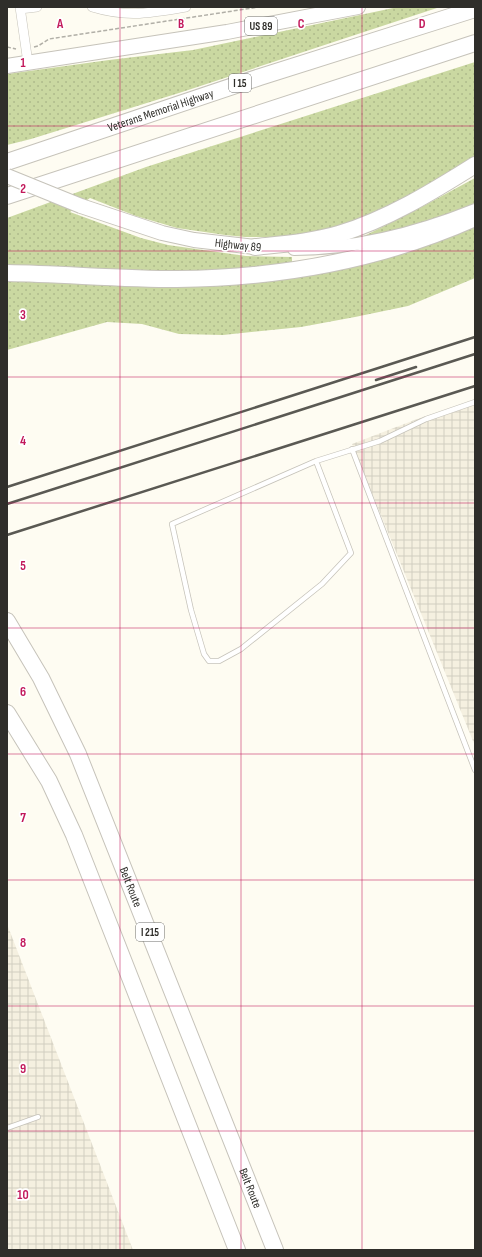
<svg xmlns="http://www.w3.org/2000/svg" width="482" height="1257" font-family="'Sofia Sans Condensed',sans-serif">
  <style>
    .industrial { fill: url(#industrial-grid) }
    .grass { fill: url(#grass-dots) }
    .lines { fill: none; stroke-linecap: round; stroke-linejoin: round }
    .service-casing { stroke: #c6c3ba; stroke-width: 6 }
    .minor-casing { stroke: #c6c3ba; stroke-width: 10 }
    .secondary-casing { stroke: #c6c3ba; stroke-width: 14 }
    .primary-casing { stroke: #c6c3ba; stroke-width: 16 }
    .motorway-casing { stroke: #c6c3ba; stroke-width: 18 }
    .path { stroke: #b1afa7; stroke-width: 1.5; stroke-dasharray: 4 2; stroke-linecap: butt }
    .service { stroke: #fff; stroke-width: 4.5 }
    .minor { stroke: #fff; stroke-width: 9 }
    .secondary { stroke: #fff; stroke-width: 12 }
    .primary { stroke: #fff; stroke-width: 14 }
    .motorway { stroke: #fff; stroke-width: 16 }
    .rail { stroke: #5a5953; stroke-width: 2.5 }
    .primary-bridge-casing { stroke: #c6c3ba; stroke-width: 16; stroke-linecap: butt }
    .primary-bridge { stroke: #fff; stroke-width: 14 }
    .grid { fill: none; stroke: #c2185b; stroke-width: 1; stroke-opacity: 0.55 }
    .labels { text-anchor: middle; stroke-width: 3.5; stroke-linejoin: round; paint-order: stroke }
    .shield { fill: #fff; stroke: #6d6d6a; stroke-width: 1 }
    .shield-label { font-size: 11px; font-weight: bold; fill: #2f2e2a }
    .street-label { font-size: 12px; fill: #2f2e2a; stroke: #fff }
    .grid-label { font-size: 13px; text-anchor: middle; font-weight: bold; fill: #c2185b; stroke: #fff; stroke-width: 3.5; stroke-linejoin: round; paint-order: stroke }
  </style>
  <defs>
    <pattern id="industrial-grid" width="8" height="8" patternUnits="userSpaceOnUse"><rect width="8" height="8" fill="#f5f0e0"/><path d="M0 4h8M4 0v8" fill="none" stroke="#d2cec0"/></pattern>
    <pattern id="grass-dots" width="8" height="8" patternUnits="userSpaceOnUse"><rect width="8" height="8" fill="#cad8a1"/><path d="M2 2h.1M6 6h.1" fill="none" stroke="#aeba8b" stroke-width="1.8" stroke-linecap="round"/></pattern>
  </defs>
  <rect width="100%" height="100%" fill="#fefcf2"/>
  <path class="industrial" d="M475 401V746L352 444 417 419Z
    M7 924 133 1250H7Z"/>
  <path class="grass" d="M398 7H440L179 93 31 139 7 145V74L109 60 193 50Z
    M475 62V159L412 197 346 226 295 237H245L225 235 177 228 136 216 90 198 70 212 141 238 168 245 246 256 292 257V263L203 272 7 267V218L146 167Z
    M475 178V203C439 218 401 232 362 237L416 210Z
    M475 225V278L408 306 355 317 301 327 223 335 179 334 142 324 107 322 7 350V280L347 268 397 255Z"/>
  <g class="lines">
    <defs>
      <path id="service" d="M352 449 475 770
        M316 461 351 553 322 584 241 649 219 661H209L204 654 191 610 172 524 316 461 380 441 426 419 475 402
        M7 1128 38 1117"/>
      <path id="minor" d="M20 7 28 63
        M92 7C128 18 150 13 186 7
        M20 9 37 7"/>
      <path id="secondary" d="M294 249C356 249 418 233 475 210"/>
      <path id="primary" d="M7 66 227 32 358 7
        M81 206 162 233 194 240 255 247"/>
      <g id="motorway">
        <path id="s1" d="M7 162 260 77 475 9"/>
        <path d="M7 196 475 43"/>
        <path d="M255 247C284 244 312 242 339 234 388 219 432 192 475 165"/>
        <path d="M7 273C64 274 120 279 177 279 279 278 381 260 475 218"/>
        <path id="s2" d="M7 621 41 678 78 754 275 1250"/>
        <path d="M7 713 49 781 74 835 237 1250"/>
      </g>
    </defs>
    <use href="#service" class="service-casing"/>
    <use href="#minor" class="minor-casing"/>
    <use href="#secondary" class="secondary-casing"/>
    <use href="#primary" class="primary-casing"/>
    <use href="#motorway" class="motorway-casing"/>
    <path class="path" d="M7 47 16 49
      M34 47 38 46 49 39 259 7"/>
    <use href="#service" class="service"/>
    <use href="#minor" class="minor"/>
    <use href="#secondary" class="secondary"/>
    <use href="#primary" class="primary"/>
    <use href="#motorway" class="motorway"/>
    <path class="rail" d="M376 380 416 367
      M7 487 475 337
      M7 504 475 354
      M7 535 475 386"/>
    <defs>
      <path id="primary-bridge" d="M7 176 81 206"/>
    </defs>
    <use href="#primary-bridge" class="primary-bridge-casing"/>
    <use href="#primary-bridge" class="primary-bridge"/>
  </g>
  <path class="grid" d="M120 7V1250M241 7V1250M362 7V1250M7 126H475M7 251H475M7 377H475M7 503H475M7 628H475M7 754H475M7 880H475M7 1006H475M7 1131H475"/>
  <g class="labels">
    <g class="shield">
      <rect x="245" y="17" width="32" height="18" rx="3"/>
      <rect x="229" y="74" width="22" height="18" rx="3"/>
      <rect x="136" y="923" width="28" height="18" rx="3"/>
    </g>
    <g class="shield-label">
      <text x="261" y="30">US 89</text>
      <text x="240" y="87">I 15</text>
      <text x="150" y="936">I 215</text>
    </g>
    <g class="street-label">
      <text dy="4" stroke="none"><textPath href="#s1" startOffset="162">Veterans Memorial Highway</textPath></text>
      <text transform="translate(238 245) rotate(6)" y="4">Highway 89</text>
      <text dy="4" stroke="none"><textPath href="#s2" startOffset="294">Belt Route</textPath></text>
      <text dy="4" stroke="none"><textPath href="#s2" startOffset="618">Belt Route</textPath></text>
    </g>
  </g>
  <g class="grid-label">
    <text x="60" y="28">A</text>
    <text x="181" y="28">B</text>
    <text x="301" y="28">C</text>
    <text x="422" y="28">D</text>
    <text x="23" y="67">1</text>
    <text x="23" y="193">2</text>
    <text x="23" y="319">3</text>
    <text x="23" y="445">4</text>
    <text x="23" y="570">5</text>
    <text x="23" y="696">6</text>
    <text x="23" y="822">7</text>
    <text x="23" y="947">8</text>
    <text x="23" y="1073">9</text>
    <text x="23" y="1199">10</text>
  </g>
  <rect width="482" height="1257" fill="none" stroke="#2f2e2a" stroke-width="16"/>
</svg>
